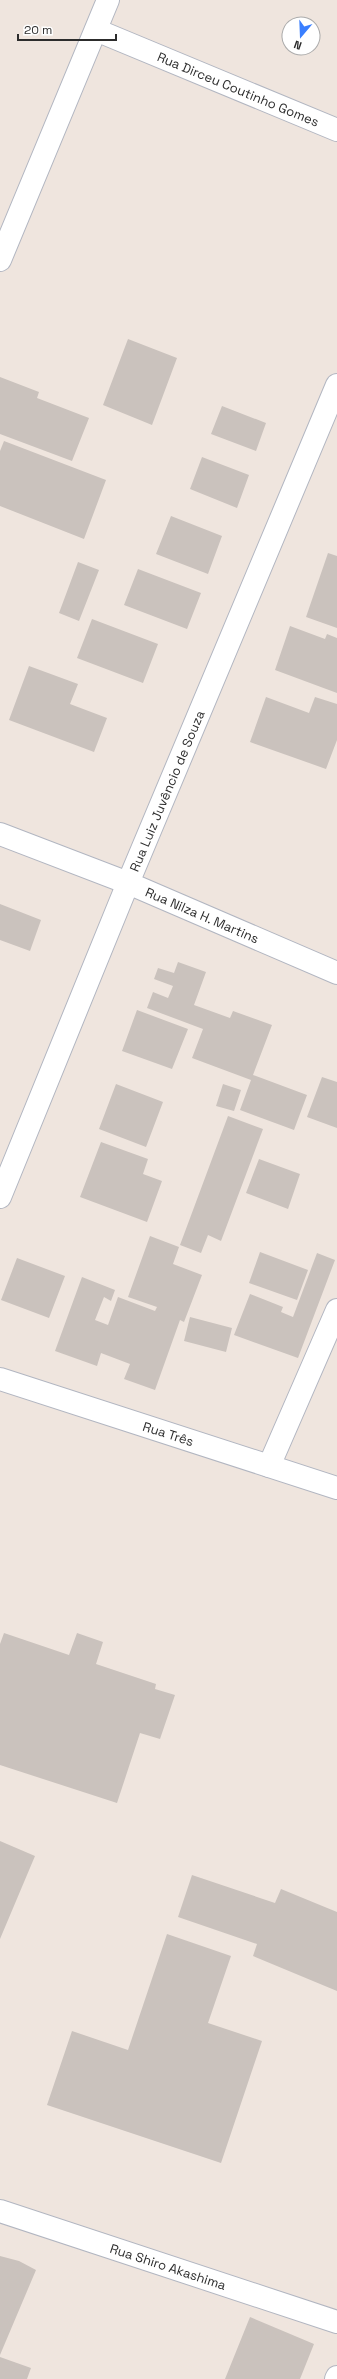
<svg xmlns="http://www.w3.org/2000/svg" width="337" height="2379" font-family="'Space Grotesk',sans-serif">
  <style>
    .building { fill: #cac2bd }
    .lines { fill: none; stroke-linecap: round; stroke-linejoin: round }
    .minor-casing { stroke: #b2b6c1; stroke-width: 24 }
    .minor { stroke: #fff; stroke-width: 22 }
    .labels { text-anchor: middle; stroke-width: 3; stroke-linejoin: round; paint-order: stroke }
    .street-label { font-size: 13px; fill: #2c2c2c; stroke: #fff }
  </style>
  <rect width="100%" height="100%" fill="#efe5de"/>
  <path class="building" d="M128 339 177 358 152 425 103 405Z
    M0 377 39 392 37 398 89 418 72 461 0 434Z
    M222 406 266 423 256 451 211 434Z
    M4 441 106 480 84 539 0 506V451Z
    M202 457 249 475 237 508 190 489Z
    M171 516 222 536 208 574 156 554Z
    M328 553 337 556V628L306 617Z
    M78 562 99 570 79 621 59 613Z
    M138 569 201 593 187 629 124 605Z
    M92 619 158 644 143 683 77 658Z
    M290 626 325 639 327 634 337 638V693L275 670Z
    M29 666 78 684 70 704 107 718 94 752 9 720Z
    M266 697 309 713 315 697 337 704V740L326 769 250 742Z
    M0 904 41 920 30 951 0 940Z
    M178 962 206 972 194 1005 230 1018 233 1011 272 1025 253 1075 307 1095 294 1130 240 1110 251 1080 192 1058 203 1029 147 1008 153 992 168 998 173 986 154 979 158 968 174 973Z
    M137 1010 188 1029 172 1069 122 1051Z
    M322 1077 337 1082V1128L307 1117Z
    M116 1084 163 1102 146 1147 99 1129Z
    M223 1084 241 1090 234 1111 216 1106Z
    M228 1116 263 1129 221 1241 208 1235 201 1253 180 1245Z
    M101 1142 148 1159 143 1174 162 1181 147 1222 80 1197Z
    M259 1159 300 1174 288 1209 246 1193Z
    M150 1236 179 1247 173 1264 202 1275 184 1322 180 1320 155 1390 124 1379 130 1364 101 1353 97 1366 55 1351 82 1277 115 1290 111 1301 104 1297 95 1320 108 1325 118 1297 155 1311 157 1307 128 1297Z
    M260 1252 308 1270 297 1300 249 1283Z
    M317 1253 335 1260 298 1358 234 1335 250 1294 283 1307 281 1312 293 1317Z
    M17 1258 65 1276 49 1318 1 1300Z
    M190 1317 232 1328 226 1352 184 1341Z
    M4 1633 69 1655 77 1633 103 1642 96 1664 156 1684 155 1689 175 1695 160 1739 140 1733 117 1803 0 1765V1644Z
    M0 1841 35 1856 0 1939Z
    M192 1875 275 1903 281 1889 337 1912V1991L253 1956 257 1944 178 1917Z
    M167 1934 231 1956 208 2023 262 2041 221 2163 47 2105 72 2031 128 2050Z
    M0 2256 19 2261 36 2270 0 2355Z
    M250 2317 314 2344 300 2379H225Z
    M0 2357 31 2368 27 2379H0Z"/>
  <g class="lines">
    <defs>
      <g id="minor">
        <path id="s1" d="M96 30 337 130"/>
        <path d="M0 260 108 0"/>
        <path id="s2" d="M0 834 128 883 337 973"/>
        <path id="s3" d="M0 1197 128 883 337 385"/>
        <path id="s4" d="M0 1379 337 1488"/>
        <path d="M269 1466 337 1310"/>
        <path id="s5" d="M0 2211 337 2322"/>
        <path d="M336 2379 337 2377"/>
      </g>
    </defs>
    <use href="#minor" class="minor-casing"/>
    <use href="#minor" class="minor"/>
  </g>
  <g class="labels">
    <g class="street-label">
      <text dy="5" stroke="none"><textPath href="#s1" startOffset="154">Rua Dirceu Coutinho Gomes</textPath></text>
      <text dy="5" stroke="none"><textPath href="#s3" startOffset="439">Rua Luiz Juvêncio de Souza</textPath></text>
      <text dy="5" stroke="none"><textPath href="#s2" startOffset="218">Rua Nilza H. Martins</textPath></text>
      <text dy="5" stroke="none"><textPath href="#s4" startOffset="177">Rua Três</textPath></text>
      <text dy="5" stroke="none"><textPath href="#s5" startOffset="177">Rua Shiro Akashima</textPath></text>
    </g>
  </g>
  <g transform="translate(301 36) rotate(199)"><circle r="19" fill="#ffffff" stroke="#ababab"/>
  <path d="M0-3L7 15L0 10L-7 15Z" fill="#3a7fff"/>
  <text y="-6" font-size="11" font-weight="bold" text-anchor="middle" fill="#2c2c2c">N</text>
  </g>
  <path d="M18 34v6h98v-6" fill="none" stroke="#2c2c2c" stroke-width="2"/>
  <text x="24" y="34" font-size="12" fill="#2c2c2c" stroke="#ffffff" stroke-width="3" paint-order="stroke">20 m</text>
</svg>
